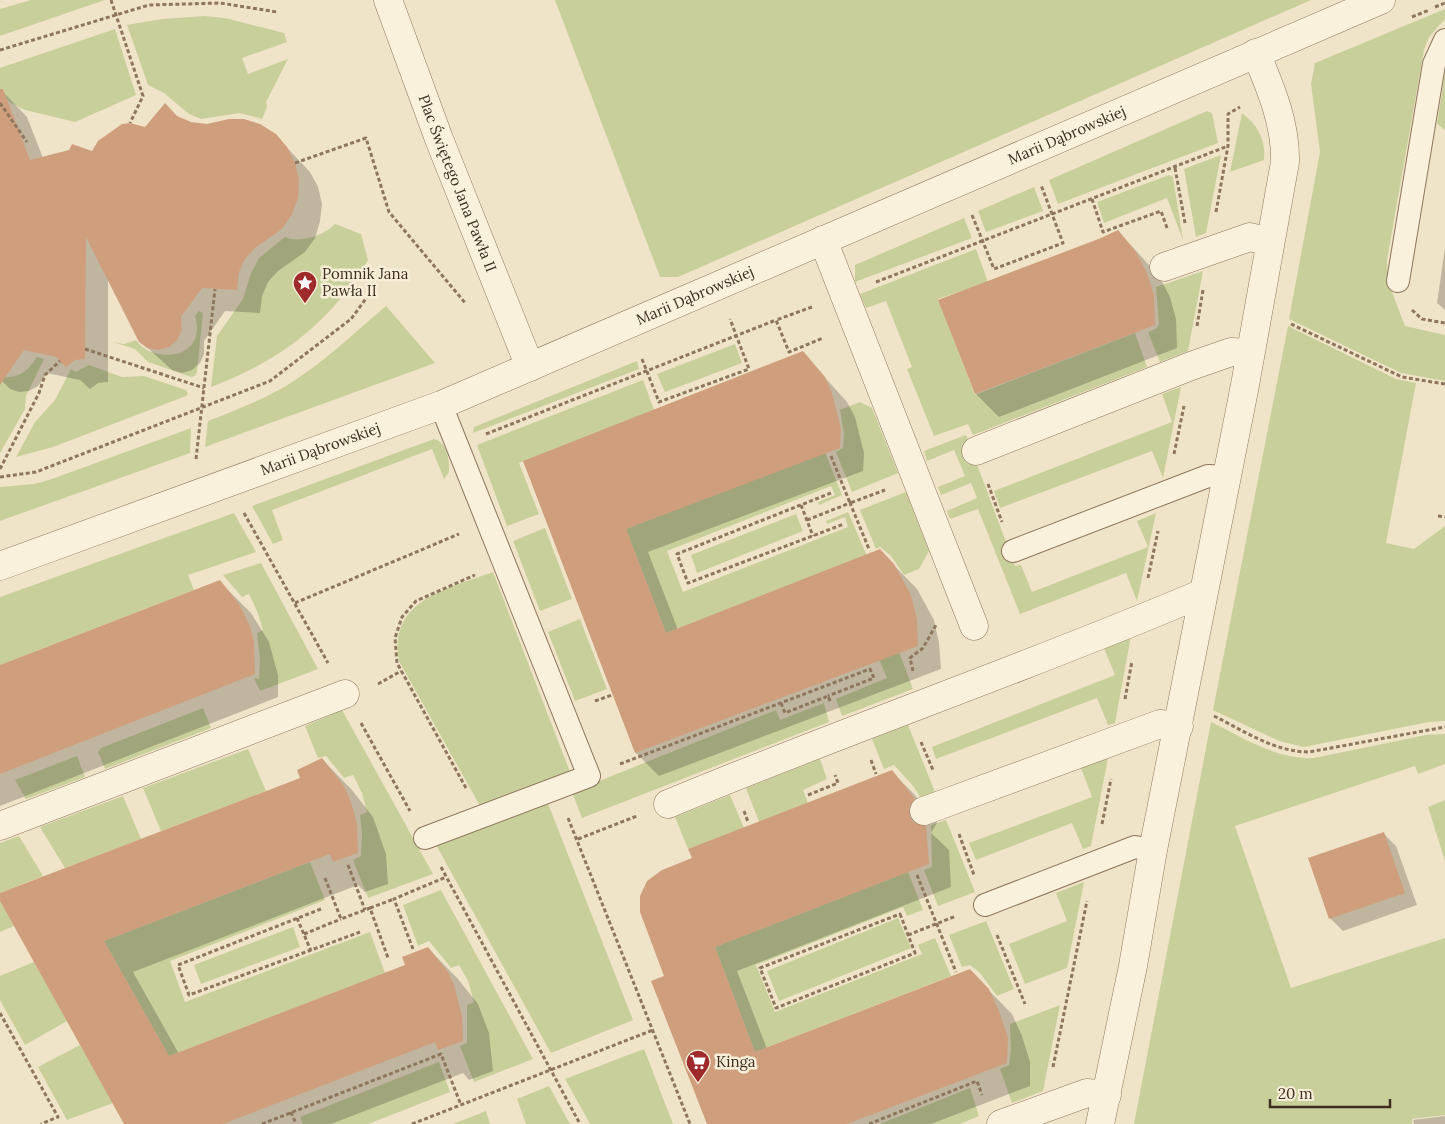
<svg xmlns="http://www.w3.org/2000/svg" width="1445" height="1124" font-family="Lora,serif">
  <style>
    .green { fill: #c9cf9b }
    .shadow { fill: #0003 }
    .building { fill: #cf9f7d }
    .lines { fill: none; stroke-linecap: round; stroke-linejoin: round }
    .service-casing { stroke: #8d765c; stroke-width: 24 }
    .minor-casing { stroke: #8d765c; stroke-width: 29 }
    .path { stroke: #8d765c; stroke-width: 3; stroke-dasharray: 4 2.5; stroke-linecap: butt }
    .service { stroke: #faf1dc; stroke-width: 22 }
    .minor { stroke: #faf1dc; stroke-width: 28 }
    .labels { text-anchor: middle; stroke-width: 5; stroke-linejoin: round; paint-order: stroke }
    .street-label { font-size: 15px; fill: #3d2e20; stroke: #f7eed8 }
    .poi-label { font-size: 15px; fill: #3d2e20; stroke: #f7eed8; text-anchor: start }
  </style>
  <rect width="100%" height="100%" fill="#f0e4c8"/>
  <path class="green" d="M31 0H105L0 36V9Z
    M555 0H1311L678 277H660Z
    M1445 9V19L1429 37 1424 50 1387 260 1388 282 1405 326 1445 335V381L1401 373 1289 319 1320 152 1311 84 1315 63Z
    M205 16 225 18 284 33 287 42 242 58 248 74 288 59 266 102 267 107 262 119 240 113 201 119 189 114 164 93 148 85 127 25 162 19Z
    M115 29 136 95 75 122 25 110 11 103 0 93V68Z
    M1445 71V130L1437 124Z
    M1207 111 1212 113 1218 143 1058 204 1049 180Z
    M1242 113C1258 125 1266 140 1264 160L1230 172Z
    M1221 155 1206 233 1196 237 1184 169Z
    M1169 175 1173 177 1183 240 1167 198 1104 223 1097 202Z
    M1034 187 1043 211 986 232 978 211Z
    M964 218 972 238 855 282V265Z
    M335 224 361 234 368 260C330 323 280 361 211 387L217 336 243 299 251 273 259 258 285 237C299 244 325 235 335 224Z
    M976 249 988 282 938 299 975 395 1135 333 1147 367 973 435 968 424 934 436 907 369 912 367 886 301 866 308 860 294Z
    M1203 271 1188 351 1160 362 1148 332 1157 328 1159 324 1156 287Z
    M386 306 435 363 205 447 208 421C235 411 261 400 286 386 322 364 354 333 386 306Z
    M199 311 203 313 197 372 195 376 191 377 148 362 135 349 113 342 124 344 136 340C150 363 208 362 195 316Z
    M1288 326 1396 379 1416 383 1386 543 1414 549 1445 526V721L1429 722 1304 747 1279 741 1213 710Z
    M735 344 742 363 665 392 657 374Z
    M37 357 44 359 26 396 25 409 0 453V376C16 381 29 370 37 357Z
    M637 361 639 369 473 433 474 427Z
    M89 365 122 377 144 376 186 390 188 394 186 396 53 447 16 457 35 422 55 400 71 369 76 372Z
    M643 380 654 410 519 463 539 514 507 526 477 445Z
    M1181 387 1163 478 1152 451 1000 508 994 491 1172 422 1162 394Z
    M860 402 872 408 898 473 852 492 836 452 843 448 844 434 840 410Z
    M191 428 190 453 0 521V487L34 484 52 479Z
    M966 435 1015 566 1021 565 1032 592 1148 547 1137 521 1156 513 1137 601 1126 573 1020 614 978 509 950 519 947 511 977 498 971 483 941 495 938 487 965 476 954 450 927 461 924 451Z
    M434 439C447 442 450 460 449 472L444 479 432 449 272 510 283 540 273 544 252 506Z
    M825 452 842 495 819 505 818 502 835 495 831 486 667 551 683 592 848 527 845 517 827 524 826 521 848 512 867 556 666 633 626 529Z
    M906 492 929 551 919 569 904 575 891 556 880 547 876 549 860 510Z
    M234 513 256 552 188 575 194 590 0 665V597Z
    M796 514 803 531 697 573 691 555Z
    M545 528 572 599 540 611 513 541Z
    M261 563 318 669 260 691 254 678 259 679 260 660 257 633 263 630 257 611 249 594 242 597 223 575Z
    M493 572 570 772 480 806 399 661C388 599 448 589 493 572Z
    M580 619 607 689 575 701 548 632Z
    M1131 636 1115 723 1108 725 1097 698 936 759 932 747 1115 675 1104 648Z
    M899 652 913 689 842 716 836 699 887 678 879 659Z
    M824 703 829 722 582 818 572 792 776 710 780 720Z
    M203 708 211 728 105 769 98 752 101 748Z
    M342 710 433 874 368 898 353 860 361 856 362 833 360 815 367 812 362 793 353 775 344 778 326 756 318 758 305 726Z
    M1211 722C1244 738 1277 760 1314 758L1426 735 1445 734V764L1418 774 1415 766 1235 826 1291 988 1445 938V1115L1412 1119V1124H1134Z
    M908 725 935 792 920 797 914 787 894 765 884 769 872 739Z
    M248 749 266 791 161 831 143 788Z
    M77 756 85 777 26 799 15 780Z
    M1108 758 1091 846 1083 849 1072 823 976 860 969 843 1092 797 1081 768Z
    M820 759 827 779 803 790 808 803 759 822 746 788Z
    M730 795 744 828 688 849 675 817Z
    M123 796 141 839 65 868 40 827Z
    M1445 800V861L1428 807Z
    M547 801 633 1020 551 1053 435 843Z
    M946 820 975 892 938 906 924 870 932 867 931 825Z
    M19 836 43 876 0 893V843Z
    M310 862 325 900 170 961 185 1002 370 932 385 973 169 1056 104 941Z
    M908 872 923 910 907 916 903 907 756 965 775 1012 922 954 918 945 935 938 951 976 755 1052 715 947Z
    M1084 882 1067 968 1025 984 1009 944 1067 921 1056 893Z
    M441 890 533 1059 474 1082 460 1046 467 1043V1005L474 1002 468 981 459 965 451 968 429 941 418 946 403 905Z
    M0 901 14 926 0 932Z
    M898 918 911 948 779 1001 767 971Z
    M986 921 1014 989 997 996 980 973 970 965 962 967 949 935Z
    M293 927 300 947 201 984 194 965Z
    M34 962 67 1021 25 1045 0 1000V976Z
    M1060 1005 1043 1091 1012 1103 1000 1069 1009 1065 1011 1050 1010 1024Z
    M80 1045 113 1103 67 1120 38 1067Z
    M644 1049 673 1124H590L565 1079Z
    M439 1062 450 1092 368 1124H303L300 1117Z
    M549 1086 570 1124H526L517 1099Z
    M970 1088 979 1116 960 1124H880Z
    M486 1111 490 1124H453Z"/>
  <path class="shadow" d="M4 93 27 117 43 158 92 153 177 117 191 123 275 135 310 172 318 187 322 204 320 221 315 238 305 252 278 271 268 282 262 296 260 313 225 311 204 341V354L200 363 192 370 182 373 172 370 140 341 108 279V382L98 383 90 389 80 380 47 373 38 386 29 391 19 392 10 389 0 379V164Z
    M1118 231 1159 276 1170 297 1176 319 1177 348 999 417 976 394 940 301 1101 239Z
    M1445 248V310L1437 303Z
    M803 353 847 402 855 417 864 453 863 471 648 552 678 630 880 551 917 589 934 620 939 643 941 669 659 776 636 753 524 462Z
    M227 589 251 613 269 642 278 675V697L0 806V665Z
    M322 759 352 790 373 817 386 854 388 884 365 892 358 885 133 972 179 1054 407 966 428 948 458 979 478 1004 489 1033 493 1071 469 1080 463 1073 331 1124H126L0 899V894L302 779Z
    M892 772 915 795 937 823 931 833 949 850 951 887 737 971 767 1049 969 970 1012 1014 1022 1036 1030 1062V1086L931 1124H708L666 977 694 859Z
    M1384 834 1396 846 1417 905 1343 931 1330 918Z
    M1445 1116V1124H1414L1413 1120Z"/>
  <path class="building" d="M0 89H3L30 160 69 150 72 144 92 151 98 141 122 124 130 123 145 127 165 103 177 116 191 122 207 124 229 119H244L260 124 276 134 287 147 295 163 299 180 298 198 292 214 282 229 255 248 245 259 239 272 237 290 202 288 181 317 182 330 177 340 169 347 158 350 147 348 139 342 86 237 85 359 75 360 66 367 56 357 24 350 0 385Z
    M1118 230 1136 252 1147 273 1154 295 1155 325 975 394 938 300 1101 238Z
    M803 351 825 377 832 393 841 429 840 448 626 529 666 633 880 549 894 564 911 595 917 619 918 646 635 753 523 461Z
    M220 580 239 604 250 626 254 642 255 674 0 774V665Z
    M322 758 344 786 351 802 357 823 358 853 333 862 330 854 104 941 169 1056 405 965 402 957 428 947 448 972 454 985 462 1016 463 1041 438 1050 435 1042 223 1124H124L0 901V893L300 778 297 770Z
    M892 770 915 799 909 808 910 817 914 823 926 826 929 864 715 947 755 1052 970 969 989 989 999 1011 1008 1038 1007 1063 847 1124H707L651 981 664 976 640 912V896L647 881 662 870 692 858 688 849Z
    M1384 832 1405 893 1329 919 1308 858Z"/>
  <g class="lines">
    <defs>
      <path id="service" d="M1398 281 1434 64 1445 40
        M1013 551 1208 476 1226 477
        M425 838 589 776 441 405
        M985 905 1135 847 1153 850"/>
      <g id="minor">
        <path id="s1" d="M388 0 439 139 530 367"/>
        <path d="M823 240 974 626"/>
        <path d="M1164 267 1250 237 1270 242"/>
        <path d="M976 451 1191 366 1231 352 1250 353"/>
        <path id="s2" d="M0 566 441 405 1381 0"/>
        <path d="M668 804C845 730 1027 668 1203 593"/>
        <path d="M924 811 1160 724 1179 726"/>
        <path d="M0 826 345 694"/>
        <path d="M1001 1124 1087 1093 1107 1095"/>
        <path d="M1100 1124 1133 966 1153 850 1245 385 1285 162C1286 124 1271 89 1256 53"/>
      </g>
    </defs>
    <use href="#service" class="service-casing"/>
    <use href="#minor" class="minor-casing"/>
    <path class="path" d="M111 0 143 96 130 123
      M1435 7 1445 3
      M1412 17 1429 10
      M0 50 149 5 220 3 277 12
      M0 103 27 142
      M295 163 366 138 389 212 466 304
      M1175 168 1185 223
      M1092 199 1103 232 1161 211 1167 228
      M1216 212 1228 146V114L1240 107
      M972 215 994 269 1063 243 1041 185
      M876 282 1228 146
      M812 307 776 320 789 352 823 338
      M1412 310 1422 319 1445 323
      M1291 324 1402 377 1445 384
      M1197 326 1203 290
      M85 349 204 388
      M642 359 659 402 749 369 730 319
      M486 434 776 320
      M1174 454 1184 406
      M831 456 850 503 885 490
      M196 459 215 289
      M0 469 39 393 45 375 60 361
      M0 477 36 472 270 381 351 319 375 286
      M988 484 1002 522
      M831 493 677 554 688 583 844 524
      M801 505 813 536
      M244 513 328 663
      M1438 516 1445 517
      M807 520 850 503 869 549
      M1148 578 1158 531
      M295 603 459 534
      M913 671 910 658 923 648 936 625
      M378 684 401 671
      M1125 699 1132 661
      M595 701 612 695
      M781 703 785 713 828 696 831 703
      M1214 716C1244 731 1275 752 1309 752L1445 727
      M361 723 410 811
      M921 742 933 770
      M871 760 876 774
      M620 764 870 669 874 678 828 696
      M466 788 397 663 395 638 402 617 416 601 475 575
      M808 795 838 783 835 775
      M744 811 748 822
      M568 818 690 1124
      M1102 824 1111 779
      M959 834 974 875
      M578 839 637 816
      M348 865 365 910
      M441 867 580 1124
      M917 875 956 972
      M325 878 341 919 370 908 388 958
      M370 908 394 899
      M321 909 178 965 189 995 360 932
      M900 914 915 953 776 1008 760 968Z
      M297 918 311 951
      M304 934 341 919
      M908 935 956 916
      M997 935 1025 1004
      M413 949 394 899 446 877
      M0 1013 58 1117 41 1124
      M1053 1067 1087 901
      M291 1112 296 1124
      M262 1124 441 1054 461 1105
      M412 1124 653 1030
      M869 1124 977 1081 982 1095"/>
    <use href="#service" class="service"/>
    <use href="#minor" class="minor"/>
  </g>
  <defs>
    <symbol id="sight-pin" viewBox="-11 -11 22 30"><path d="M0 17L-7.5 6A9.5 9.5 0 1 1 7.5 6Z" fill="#9e2a2b" stroke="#f7eed8"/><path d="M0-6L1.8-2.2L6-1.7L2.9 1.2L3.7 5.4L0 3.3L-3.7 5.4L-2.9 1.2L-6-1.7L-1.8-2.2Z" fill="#fff"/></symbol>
    <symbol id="supermarket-pin" viewBox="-11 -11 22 30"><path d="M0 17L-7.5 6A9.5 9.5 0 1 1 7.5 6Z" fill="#9e2a2b" stroke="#f7eed8"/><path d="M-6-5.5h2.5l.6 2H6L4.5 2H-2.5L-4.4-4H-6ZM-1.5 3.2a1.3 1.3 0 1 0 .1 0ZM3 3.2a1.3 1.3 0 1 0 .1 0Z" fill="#fff"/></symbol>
  </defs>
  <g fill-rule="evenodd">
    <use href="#sight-pin" x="291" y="269" width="28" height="38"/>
    <use href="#supermarket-pin" x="684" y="1048" width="28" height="38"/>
  </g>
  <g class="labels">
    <g class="street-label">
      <text dy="5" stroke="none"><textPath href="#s2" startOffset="1151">Marii Dąbrowskiej</textPath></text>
      <text dy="5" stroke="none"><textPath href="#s1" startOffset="196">Plac Świętego Jana Pawła II</textPath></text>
      <text dy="5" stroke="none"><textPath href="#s2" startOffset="746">Marii Dąbrowskiej</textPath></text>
      <text dy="5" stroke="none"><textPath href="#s2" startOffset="341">Marii Dąbrowskiej</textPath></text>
    </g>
    <g class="poi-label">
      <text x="322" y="279">Pomnik Jana<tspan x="322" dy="17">Pawła II</tspan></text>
      <text x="716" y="1067">Kinga</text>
    </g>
  </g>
  <path d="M1270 1099v8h120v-8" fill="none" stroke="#3d2e20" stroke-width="2.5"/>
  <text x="1278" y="1099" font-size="15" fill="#3d2e20" stroke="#f7eed8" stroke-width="4" paint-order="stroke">20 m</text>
</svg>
